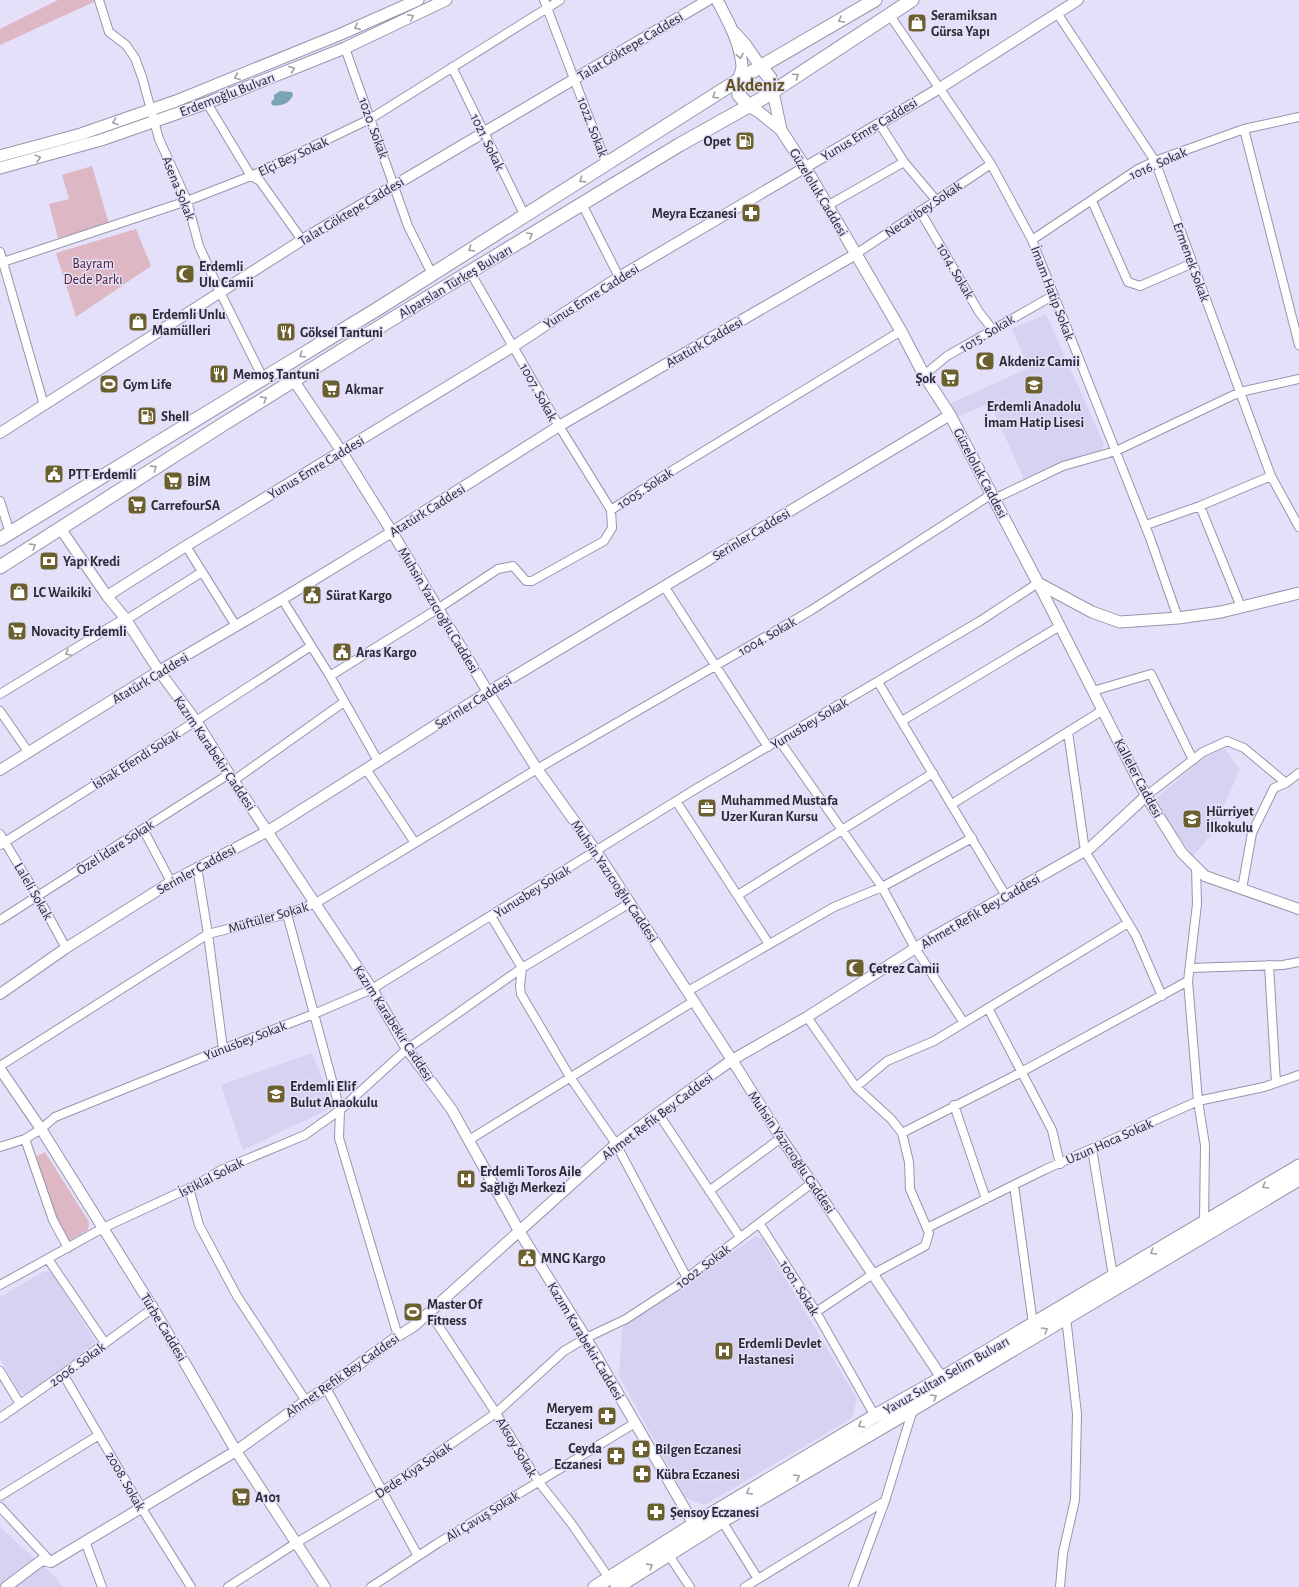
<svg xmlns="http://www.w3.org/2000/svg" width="1299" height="1587" font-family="'Alegreya Sans',sans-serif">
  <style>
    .built { fill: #d6d2f1 }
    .green { fill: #ddb7c3 }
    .water { fill: #7aa3b5 }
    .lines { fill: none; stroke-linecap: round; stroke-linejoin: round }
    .minor-casing { stroke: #9894ac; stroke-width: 10 }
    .tertiary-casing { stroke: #9894ac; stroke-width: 12 }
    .secondary-casing { stroke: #9894ac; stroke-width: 13 }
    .primary-casing { stroke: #9894ac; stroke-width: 15 }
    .trunk-casing { stroke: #9894ac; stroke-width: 15 }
    .minor { stroke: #fff; stroke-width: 8 }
    .tertiary { stroke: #fff; stroke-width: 10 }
    .secondary { stroke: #fff; stroke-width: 11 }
    .primary { stroke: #fff; stroke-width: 13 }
    .trunk { stroke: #fff; stroke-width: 13 }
    .oneway { stroke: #a09fa3 }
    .labels { text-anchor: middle; stroke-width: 3; stroke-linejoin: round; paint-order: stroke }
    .poi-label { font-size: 14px; font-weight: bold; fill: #2b2933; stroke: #e4e0fa; text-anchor: start }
    .street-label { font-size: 14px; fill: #2b2933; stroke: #e4e0fa }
    .park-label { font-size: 14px; fill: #552135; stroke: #e4e0fa }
    .district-label { font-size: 18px; font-weight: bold; fill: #635519; stroke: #e4e0fa }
  </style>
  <rect width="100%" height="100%" fill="#e4e0fa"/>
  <path class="built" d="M1046 314 1104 444 1101 452 1026 484 990 403 957 417 951 403 1029 368 1012 329Z
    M1224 748 1240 770 1210 836 1193 856 1153 801 1201 760Z
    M312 1053 332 1103 329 1109 243 1150 221 1085Z
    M756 1236 762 1239 857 1399 852 1418 705 1505 686 1498 619 1376 622 1327Z
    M45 1271 51 1272 96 1342 28 1395 19 1392 0 1359V1297Z
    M0 1527 54 1576 63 1587H0Z"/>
  <path class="green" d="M58 0H98L0 45V29Z
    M92 166 109 224 58 238 49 204 69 199 62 175Z
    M136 229 151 266 76 317 56 253Z
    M45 1152 89 1222 88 1230 69 1241 55 1214 34 1158Z"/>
  <path class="water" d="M280 91 292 92 293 95C290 103 281 107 272 105L271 102 274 99V95Z"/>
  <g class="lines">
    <defs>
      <path id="minor" d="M99 0 109 32 126 45 135 58 142 77 159 139 187 201 199 246 220 292 263 378
        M544 0 607 165
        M1057 13 1155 161 1271 476 1299 527
        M889 14 991 164 1032 240 1150 538 1178 618
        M345 48 408 226 432 274
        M452 67 525 216
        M207 103 251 176 260 181 302 240
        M879 123 904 162 936 200
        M1244 129 1299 345
        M1092 201 1128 282 1140 286 1193 263
        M582 204 619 277
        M827 206 904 162
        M920 211 979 312 993 330
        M1032 240 1138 169 1155 161 1244 129 1299 117
        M0 252 44 405
        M856 254 991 164
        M3 262 187 201 251 176 370 119 560 0
        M470 272 559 426 611 510
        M924 375 947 356 1054 295
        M994 499 1063 466 1116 451 1240 392 1299 379
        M0 501 10 533
        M1200 506 1241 607
        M1146 525 1200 506 1271 476
        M186 546 236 626
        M664 586 768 747
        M282 599 330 676 378 761
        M126 620 202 572
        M330 676 439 608 498 569 513 566 526 581H532L604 541 612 528 611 510 660 478 901 331
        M878 682 1006 896
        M1093 691 1151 674 1193 760
        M0 694 125 618
        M0 711 29 753
        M902 721 1060 626
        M1068 732 1085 851 1136 936 1162 996
        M779 740 882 887 915 948 964 1023
        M366 769 415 843
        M233 781 344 702
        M1146 796 1203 752 1227 741 1244 748 1286 783
        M676 801 769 944
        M952 804 1103 710
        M143 829 171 882
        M0 834 38 897 66 948
        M0 845 196 721 311 646
        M197 867 208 934 223 1049
        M1196 867 1197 904 1188 981 1198 1101 1205 1145 1204 1222
        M1242 889 1252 833 1274 788 1286 783 1299 773
        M738 895 933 773
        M287 914 340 1110 339 1138 398 1336
        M491 916 522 968 520 986 521 994 570 1077 616 1144 687 1278
        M0 920 229 774
        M1269 965 1276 1083
        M1190 968 1283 965 1299 962
        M688 991 834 907 882 887 972 838
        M988 1008 1052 1130 1060 1164
        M807 1017 856 1087 891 1119 902 1133 909 1162 910 1189 929 1233 925 1246 873 1274 816 1312
        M0 1066 208 934 287 914 316 903 537 769 810 611 992 494
        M856 1087 887 1061 934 1041 1128 923
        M954 1105 986 1199
        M658 1113 740 1237
        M902 1133 1014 1076 1188 981
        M25 1139 53 1220 68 1248
        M469 1140 694 1001
        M0 1147 25 1139 41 1129 55 1117 223 1049 314 1014 372 989 694 790 980 621 1038 583
        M1092 1149 1113 1276
        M1014 1185 1033 1324
        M189 1188 199 1225 237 1296 306 1401
        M709 1191 781 1138
        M759 1223 816 1312 875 1416
        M927 1228 1044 1170 1198 1101 1264 1087 1299 1075
        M48 1259 105 1343
        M0 1285 103 1228 198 1184 221 1170 305 1135 340 1110 407 1049 522 968 630 903
        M430 1313 496 1413 538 1481 571 1523 609 1578
        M0 1371 20 1404
        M63 1374 141 1507 191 1587
        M326 1388 418 1556
        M0 1418 63 1374 153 1308
        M0 1496 99 1435
        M0 1507 51 1562
        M722 1521 758 1579
        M85 1541 102 1587
        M668 1554 690 1587
        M228 1587 296 1543 383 1491 496 1413 564 1351 586 1338 626 1319 675 1287 812 1183
        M371 1587 438 1543 635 1423
        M745 1587 885 1501
        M853 1587 885 1501 913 1409
        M1060 1587 1063 1553 1075 1500 1076 1459 1077 1414 1066 1317"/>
      <path id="tertiary" d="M294 381 342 452 392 532 488 692 537 769 596 851 732 1060 781 1138 812 1183 942 1378
        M0 433 302 240 708 0
        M60 528 107 596 125 618 159 671 196 721 229 774 372 989 407 1049 452 1110 519 1231 586 1338 697 1530
        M1038 583 1146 796 1182 853 1205 876 1299 909
        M107 596 186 546 514 346 619 277 940 88 1078 0
        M0 770 159 671 282 599 392 532 559 426 856 254
        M0 994 66 948 171 882 268 831 488 692 950 415
        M0 1069 41 1129 153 1308 236 1451 325 1587
        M6 1587 42 1560 51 1562 236 1451 300 1405 326 1388 398 1336 414 1326 616 1144 658 1113 732 1060 807 1017 933 937 1090 848 1146 796"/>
      <path id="secondary" d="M717 0C728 21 740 42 742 66 742 71 739 76 738 81
        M735 33 745 44 761 67
        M749 106 759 112 781 130 773 92
        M781 130 805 167 901 331 924 375 950 415 1038 583 1092 612 1120 622 1178 618 1221 612 1299 593
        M0 156 81 134 176 101 341 34 418 0
        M0 168 101 140 207 103 345 48 446 0"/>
      <path id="primary" d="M595 1587 693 1525 875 1416 942 1378 1299 1166
        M617 1587 722 1521 913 1409 1299 1179"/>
      <path id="trunk" d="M761 67 770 78 773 92
        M738 81 739 95 749 106
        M0 539 379 308 748 74 875 0
        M0 567 222 425 389 321 679 145 763 98 912 0"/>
    </defs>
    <use href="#minor" class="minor-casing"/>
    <use href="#tertiary" class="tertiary-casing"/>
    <use href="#secondary" class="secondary-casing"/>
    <use href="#primary" class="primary-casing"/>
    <use href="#trunk" class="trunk-casing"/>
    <use href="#minor" class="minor"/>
    <use href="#tertiary" class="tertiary"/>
    <use href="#secondary" class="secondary"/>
    <use href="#primary" class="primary"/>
    <use href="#trunk" class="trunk"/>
  </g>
  <defs><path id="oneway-chevron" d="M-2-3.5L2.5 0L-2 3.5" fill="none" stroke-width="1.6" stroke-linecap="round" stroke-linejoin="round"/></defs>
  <g class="oneway">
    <use href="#oneway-chevron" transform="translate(411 17) rotate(-26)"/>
    <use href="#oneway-chevron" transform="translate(841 20) rotate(150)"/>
    <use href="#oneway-chevron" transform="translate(357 27) rotate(156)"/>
    <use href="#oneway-chevron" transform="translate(740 56) rotate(79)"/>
    <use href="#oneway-chevron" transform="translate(292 69) rotate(-22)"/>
    <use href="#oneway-chevron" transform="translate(796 76) rotate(-34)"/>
    <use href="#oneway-chevron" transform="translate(237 77) rotate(158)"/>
    <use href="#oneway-chevron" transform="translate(715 96) rotate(148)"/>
    <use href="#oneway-chevron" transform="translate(115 122) rotate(160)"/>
    <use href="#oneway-chevron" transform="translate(38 158) rotate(-15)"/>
    <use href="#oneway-chevron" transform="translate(582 180) rotate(148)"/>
    <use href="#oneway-chevron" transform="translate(530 235) rotate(-31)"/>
    <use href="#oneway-chevron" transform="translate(471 249) rotate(148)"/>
    <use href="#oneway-chevron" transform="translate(302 355) rotate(149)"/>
    <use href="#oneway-chevron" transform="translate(264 399) rotate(-31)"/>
    <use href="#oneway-chevron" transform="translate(154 468) rotate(-33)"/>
    <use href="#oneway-chevron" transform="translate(33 546) rotate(-32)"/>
    <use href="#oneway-chevron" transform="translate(68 653) rotate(149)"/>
    <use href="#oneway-chevron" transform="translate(1265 1186) rotate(150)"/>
    <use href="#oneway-chevron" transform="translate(1153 1252) rotate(149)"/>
    <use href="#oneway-chevron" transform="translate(1045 1330) rotate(-31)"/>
    <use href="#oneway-chevron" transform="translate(934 1397) rotate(-31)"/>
    <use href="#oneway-chevron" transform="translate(861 1425) rotate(149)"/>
    <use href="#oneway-chevron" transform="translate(797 1477) rotate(-30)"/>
    <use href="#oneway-chevron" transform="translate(749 1492) rotate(149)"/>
    <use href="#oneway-chevron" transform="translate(650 1566) rotate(-32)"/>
  </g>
  <defs>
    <symbol id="shop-square" viewBox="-11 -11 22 22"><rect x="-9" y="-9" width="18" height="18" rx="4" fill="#6c612e" stroke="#e4e0fa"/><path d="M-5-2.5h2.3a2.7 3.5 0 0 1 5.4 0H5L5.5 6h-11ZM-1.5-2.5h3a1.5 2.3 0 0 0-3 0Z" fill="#fff"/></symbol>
    <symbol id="fuel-square" viewBox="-11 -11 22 22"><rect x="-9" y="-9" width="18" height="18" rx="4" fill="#6c612e" stroke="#e4e0fa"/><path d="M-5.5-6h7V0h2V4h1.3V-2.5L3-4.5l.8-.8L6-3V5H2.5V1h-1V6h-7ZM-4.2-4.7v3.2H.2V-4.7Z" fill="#fff"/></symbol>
    <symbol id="pharmacy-square" viewBox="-11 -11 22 22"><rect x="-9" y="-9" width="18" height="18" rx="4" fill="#6c612e" stroke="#e4e0fa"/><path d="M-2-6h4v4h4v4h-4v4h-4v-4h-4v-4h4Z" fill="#fff"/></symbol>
    <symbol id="mosque-square" viewBox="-11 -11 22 22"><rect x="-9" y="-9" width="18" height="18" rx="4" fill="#6c612e" stroke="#e4e0fa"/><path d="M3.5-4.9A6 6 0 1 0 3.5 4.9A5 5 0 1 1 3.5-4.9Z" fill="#fff"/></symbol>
    <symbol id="restaurant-square" viewBox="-11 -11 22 22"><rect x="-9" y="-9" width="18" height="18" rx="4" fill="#6c612e" stroke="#e4e0fa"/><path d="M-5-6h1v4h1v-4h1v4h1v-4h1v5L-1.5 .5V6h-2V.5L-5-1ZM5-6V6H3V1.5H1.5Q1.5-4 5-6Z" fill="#fff"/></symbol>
    <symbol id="supermarket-square" viewBox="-11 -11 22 22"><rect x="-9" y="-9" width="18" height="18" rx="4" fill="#6c612e" stroke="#e4e0fa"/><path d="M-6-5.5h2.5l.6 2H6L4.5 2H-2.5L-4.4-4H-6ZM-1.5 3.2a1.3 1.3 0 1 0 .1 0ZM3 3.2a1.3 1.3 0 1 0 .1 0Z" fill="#fff"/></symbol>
    <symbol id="stadium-square" viewBox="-11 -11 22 22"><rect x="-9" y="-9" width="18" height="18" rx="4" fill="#6c612e" stroke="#e4e0fa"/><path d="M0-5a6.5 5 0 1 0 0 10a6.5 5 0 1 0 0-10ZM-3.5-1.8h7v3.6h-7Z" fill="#fff"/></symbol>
    <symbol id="school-square" viewBox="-11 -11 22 22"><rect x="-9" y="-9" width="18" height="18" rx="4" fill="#6c612e" stroke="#e4e0fa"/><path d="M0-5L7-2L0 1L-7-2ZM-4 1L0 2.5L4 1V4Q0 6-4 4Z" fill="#fff"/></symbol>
    <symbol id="civic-square" viewBox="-11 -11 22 22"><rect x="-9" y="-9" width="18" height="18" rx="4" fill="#6c612e" stroke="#e4e0fa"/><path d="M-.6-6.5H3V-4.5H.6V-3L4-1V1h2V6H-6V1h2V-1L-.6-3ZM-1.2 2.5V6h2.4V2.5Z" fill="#fff"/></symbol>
    <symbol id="bank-square" viewBox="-11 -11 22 22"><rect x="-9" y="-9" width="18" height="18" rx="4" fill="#6c612e" stroke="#e4e0fa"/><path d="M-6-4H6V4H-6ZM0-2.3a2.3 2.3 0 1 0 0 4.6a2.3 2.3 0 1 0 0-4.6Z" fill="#fff"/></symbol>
    <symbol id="office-square" viewBox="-11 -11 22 22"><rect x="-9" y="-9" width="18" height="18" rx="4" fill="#6c612e" stroke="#e4e0fa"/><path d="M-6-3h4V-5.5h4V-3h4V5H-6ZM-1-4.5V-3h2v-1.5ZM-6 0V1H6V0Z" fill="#fff"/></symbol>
    <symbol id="hospital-square" viewBox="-11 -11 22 22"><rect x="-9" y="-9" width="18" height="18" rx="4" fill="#6c612e" stroke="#e4e0fa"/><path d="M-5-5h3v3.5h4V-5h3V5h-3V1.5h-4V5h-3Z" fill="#fff"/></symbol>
  </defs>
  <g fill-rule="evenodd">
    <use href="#shop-square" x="906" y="12" width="22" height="22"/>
    <use href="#fuel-square" x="734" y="130" width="22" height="22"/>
    <use href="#pharmacy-square" x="740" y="202" width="22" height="22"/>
    <use href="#mosque-square" x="174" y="263" width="22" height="22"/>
    <use href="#shop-square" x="127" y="311" width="22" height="22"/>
    <use href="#restaurant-square" x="275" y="321" width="22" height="22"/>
    <use href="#mosque-square" x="974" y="350" width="22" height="22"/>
    <use href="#restaurant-square" x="208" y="363" width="22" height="22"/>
    <use href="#supermarket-square" x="939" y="367" width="22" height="22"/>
    <use href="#stadium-square" x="98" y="373" width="22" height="22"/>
    <use href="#school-square" x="1023" y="374" width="22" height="22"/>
    <use href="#supermarket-square" x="320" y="378" width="22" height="22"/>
    <use href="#fuel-square" x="136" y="405" width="22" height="22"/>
    <use href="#civic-square" x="43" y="463" width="22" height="22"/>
    <use href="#supermarket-square" x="162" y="470" width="22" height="22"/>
    <use href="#supermarket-square" x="126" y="494" width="22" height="22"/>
    <use href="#bank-square" x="38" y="550" width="22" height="22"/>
    <use href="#shop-square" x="8" y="581" width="22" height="22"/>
    <use href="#civic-square" x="301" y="584" width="22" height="22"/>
    <use href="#supermarket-square" x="6" y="620" width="22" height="22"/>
    <use href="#civic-square" x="331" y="641" width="22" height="22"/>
    <use href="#office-square" x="696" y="797" width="22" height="22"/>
    <use href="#school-square" x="1181" y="808" width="22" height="22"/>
    <use href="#mosque-square" x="844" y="957" width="22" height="22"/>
    <use href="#school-square" x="265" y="1083" width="22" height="22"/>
    <use href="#hospital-square" x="455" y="1168" width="22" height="22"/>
    <use href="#civic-square" x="516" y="1247" width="22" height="22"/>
    <use href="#stadium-square" x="402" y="1301" width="22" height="22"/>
    <use href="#hospital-square" x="713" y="1340" width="22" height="22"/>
    <use href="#pharmacy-square" x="596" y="1405" width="22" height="22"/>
    <use href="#pharmacy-square" x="630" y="1438" width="22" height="22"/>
    <use href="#pharmacy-square" x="605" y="1445" width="22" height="22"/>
    <use href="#pharmacy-square" x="631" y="1463" width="22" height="22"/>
    <use href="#supermarket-square" x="230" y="1486" width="22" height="22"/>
    <use href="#pharmacy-square" x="645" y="1501" width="22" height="22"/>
  </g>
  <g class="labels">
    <g class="poi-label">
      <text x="931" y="20">Seramiksan<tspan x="931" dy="16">Gürsa Yapı</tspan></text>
      <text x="731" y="146" text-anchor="end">Opet</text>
      <text x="737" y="218" text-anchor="end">Meyra Eczanesi</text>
      <text x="199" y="271">Erdemli<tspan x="199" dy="16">Ulu Camii</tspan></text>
      <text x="152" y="319">Erdemli Unlu<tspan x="152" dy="16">Mamülleri</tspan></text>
      <text x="300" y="337">Göksel Tantuni</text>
      <text x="999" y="366">Akdeniz Camii</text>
      <text x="233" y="379">Memoş Tantuni</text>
      <text x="936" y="383" text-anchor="end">Şok</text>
      <text x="123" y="389">Gym Life</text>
      <text x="345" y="394">Akmar</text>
      <text x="1034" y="411" text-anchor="middle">Erdemli Anadolu<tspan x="1034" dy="16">İmam Hatip Lisesi</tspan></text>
      <text x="161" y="421">Shell</text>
      <text x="68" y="479">PTT Erdemli</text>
      <text x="187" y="486">BİM</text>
      <text x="151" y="510">CarrefourSA</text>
      <text x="63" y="566">Yapı Kredi</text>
      <text x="33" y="597">LC Waikiki</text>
      <text x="326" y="600">Sürat Kargo</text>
      <text x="31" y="636">Novacity Erdemli</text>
      <text x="356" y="657">Aras Kargo</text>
      <text x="721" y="805">Muhammed Mustafa<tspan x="721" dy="16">Uzer Kuran Kursu</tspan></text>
      <text x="1206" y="816">Hürriyet<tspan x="1206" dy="16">İlkokulu</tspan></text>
      <text x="869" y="973">Çetrez Camii</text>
      <text x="290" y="1091">Erdemli Elif<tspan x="290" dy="16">Bulut Anaokulu</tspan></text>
      <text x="480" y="1176">Erdemli Toros Aile<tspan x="480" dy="16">Sağlığı Merkezi</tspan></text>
      <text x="541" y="1263">MNG Kargo</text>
      <text x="427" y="1309">Master Of<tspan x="427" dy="16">Fitness</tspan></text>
      <text x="738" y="1348">Erdemli Devlet<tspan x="738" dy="16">Hastanesi</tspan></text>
      <text x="593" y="1413" text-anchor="end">Meryem<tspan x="593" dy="16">Eczanesi</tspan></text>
      <text x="602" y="1453" text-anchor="end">Ceyda<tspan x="602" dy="16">Eczanesi</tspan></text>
      <text x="655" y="1454">Bilgen Eczanesi</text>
      <text x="656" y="1479">Kübra Eczanesi</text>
      <text x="255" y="1502">A101</text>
      <text x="670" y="1517">Şensoy Eczanesi</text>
    </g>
    <g class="street-label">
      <text transform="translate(630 46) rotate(-31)" y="5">Talat Göktepe Caddesi</text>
      <text transform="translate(227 94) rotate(-21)" y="5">Erdemoğlu Bulvarı</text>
      <text transform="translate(593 127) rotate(69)" y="5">1022. Sokak</text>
      <text transform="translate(374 128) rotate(70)" y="5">1020. Sokak</text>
      <text transform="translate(869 129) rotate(-31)" y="5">Yunus Emre Caddesi</text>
      <text transform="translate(488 142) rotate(64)" y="5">1021. Sokak</text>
      <text transform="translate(293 156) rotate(-25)" y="5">Elçi Bey Sokak</text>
      <text transform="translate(1158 163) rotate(-24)" y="5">1016. Sokak</text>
      <text transform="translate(179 188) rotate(68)" y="5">Asena Sokak</text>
      <text transform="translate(819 192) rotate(59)" y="5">Güzeloluk Caddesi</text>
      <text transform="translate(923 209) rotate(-34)" y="5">Necatibey Sokak</text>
      <text transform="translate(351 211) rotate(-31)" y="5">Talat Göktepe Caddesi</text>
      <text transform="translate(1192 262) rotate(70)" y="5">Ermenek Sokak</text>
      <text transform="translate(956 271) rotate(60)" y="5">1014. Sokak</text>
      <text transform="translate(455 281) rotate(-31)" y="5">Alparslan Türkeş Bulvarı</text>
      <text transform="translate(1053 293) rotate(69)" y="5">İmam Hatip Sokak</text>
      <text transform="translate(591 296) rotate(-32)" y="5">Yunus Emre Caddesi</text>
      <text transform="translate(987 333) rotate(-31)" y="5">1015. Sokak</text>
      <text transform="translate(704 342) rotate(-30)" y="5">Atatürk Caddesi</text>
      <text transform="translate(539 392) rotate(61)" y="5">1007. Sokak</text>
      <text transform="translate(316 467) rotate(-31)" y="5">Yunus Emre Caddesi</text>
      <text transform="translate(981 473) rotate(62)" y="5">Güzeloluk Caddesi</text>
      <text transform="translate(645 488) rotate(-33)" y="5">1005. Sokak</text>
      <text transform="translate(427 510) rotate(-32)" y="5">Atatürk Caddesi</text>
      <text transform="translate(751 534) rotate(-31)" y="5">Serinler Caddesi</text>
      <text transform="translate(439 610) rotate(59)" y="5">Muhsin Yazıcıoğlu Caddesi</text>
      <text transform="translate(767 636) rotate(-30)" y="5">1004. Sokak</text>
      <text transform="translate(150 678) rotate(-31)" y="5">Atatürk Caddesi</text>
      <text transform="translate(473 702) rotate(-32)" y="5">Serinler Caddesi</text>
      <text transform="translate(809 723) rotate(-31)" y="5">Yunusbey Sokak</text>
      <text transform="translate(215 753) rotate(56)" y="5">Kazım Karabekir Caddesi</text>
      <text transform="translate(136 759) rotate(-32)" y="5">İshak Efendi Sokak</text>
      <text transform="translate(1139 778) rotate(62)" y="5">Kalleler Caddesi</text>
      <text transform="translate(115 847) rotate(-33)" y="5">Özel İdare Sokak</text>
      <text transform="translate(196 869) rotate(-29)" y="5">Serinler Caddesi</text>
      <text transform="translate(615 881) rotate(56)" y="5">Muhsin Yazıcıoğlu Caddesi</text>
      <text transform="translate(34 891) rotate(60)" y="5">Laleli Sokak</text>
      <text transform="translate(532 891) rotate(-32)" y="5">Yunusbey Sokak</text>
      <text transform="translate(980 911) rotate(-30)" y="5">Ahmet Refik Bey Caddesi</text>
      <text transform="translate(268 917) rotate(-16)" y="5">Müftüler Sokak</text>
      <text transform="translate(394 1023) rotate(57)" y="5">Kazım Karabekir Caddesi</text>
      <text transform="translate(245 1040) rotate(-21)" y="5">Yunusbey Sokak</text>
      <text transform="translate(657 1116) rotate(-37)" y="5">Ahmet Refik Bey Caddesi</text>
      <text transform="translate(1109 1141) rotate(-24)" y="5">Uzun Hoca Sokak</text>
      <text transform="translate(792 1152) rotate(56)" y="5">Muhsin Yazıcıoğlu Caddesi</text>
      <text transform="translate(211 1177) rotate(-27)" y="5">İstiklal Sokak</text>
      <text transform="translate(703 1266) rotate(-37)" y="5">1002. Sokak</text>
      <text transform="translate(800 1288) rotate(58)" y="5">1001. Sokak</text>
      <text transform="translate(164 1327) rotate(59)" y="5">Türbe Caddesi</text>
      <text transform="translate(586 1341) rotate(59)" y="5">Kazım Karabekir Caddesi</text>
      <text transform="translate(77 1364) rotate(-36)" y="5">2006. Sokak</text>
      <text transform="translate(342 1375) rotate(-35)" y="5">Ahmet Refik Bey Caddesi</text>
      <text transform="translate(946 1375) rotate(-30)" y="5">Yavuz Sultan Selim Bulvarı</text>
      <text transform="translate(517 1447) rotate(59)" y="5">Aksoy Sokak</text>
      <text transform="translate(413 1470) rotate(-34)" y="5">Dede Kiya Sokak</text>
      <text transform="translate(126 1481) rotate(60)" y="5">2008. Sokak</text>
      <text transform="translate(482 1516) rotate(-32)" y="5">Ali Çavuş Sokak</text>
    </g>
    <g class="park-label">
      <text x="93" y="268">Bayram<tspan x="93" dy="16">Dede Parkı</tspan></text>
    </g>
    <g class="district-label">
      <text x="755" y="91">Akdeniz</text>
    </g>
  </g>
</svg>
